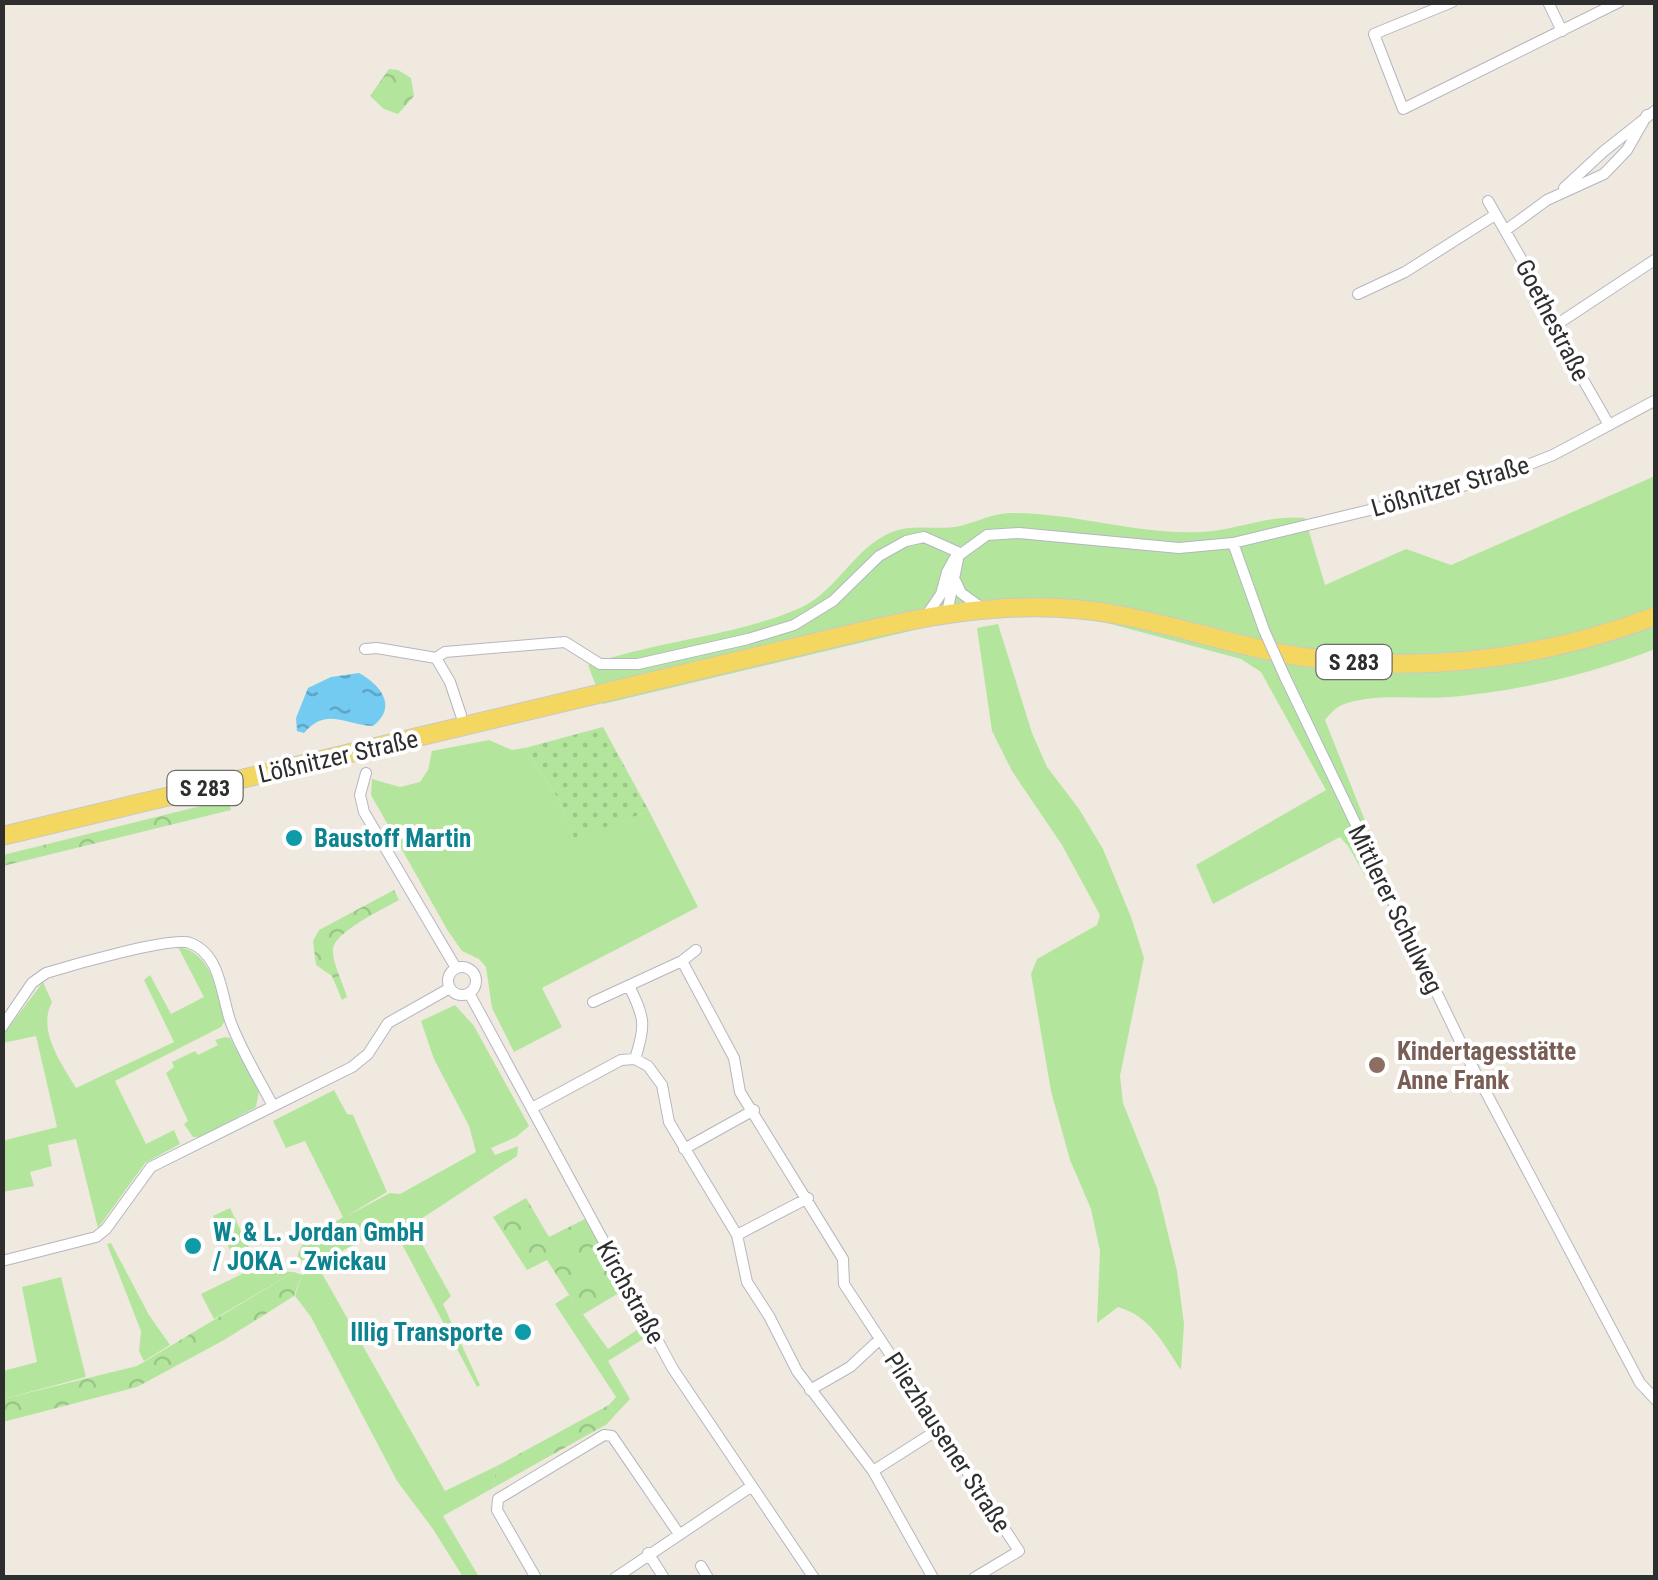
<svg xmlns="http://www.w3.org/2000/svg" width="1658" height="1580" font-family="'Roboto Condensed',sans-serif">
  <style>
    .grass { fill: #b3e69c }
    .forest { fill: url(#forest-crowns) }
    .park { fill: url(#park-dots) }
    .water { fill: url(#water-ripples) }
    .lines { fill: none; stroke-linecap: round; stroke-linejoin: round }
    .minor-casing { stroke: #b4b6c1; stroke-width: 12 }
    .primary-casing { stroke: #c9c9c9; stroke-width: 20 }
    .minor { stroke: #fff; stroke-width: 10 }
    .primary { stroke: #f4d760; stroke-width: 18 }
    .minor-bridge-casing { stroke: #b4b6c1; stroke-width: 12; stroke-linecap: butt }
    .minor-bridge { stroke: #fff; stroke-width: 10 }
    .culture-dot { fill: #0f9aa8; stroke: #fff; stroke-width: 4 }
    .education-dot { fill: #8d6e63; stroke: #fff; stroke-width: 4 }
    .labels { text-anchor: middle; stroke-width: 8; stroke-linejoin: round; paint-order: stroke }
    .shield { fill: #fff; stroke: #6d6d6d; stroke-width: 2.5 }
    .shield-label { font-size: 22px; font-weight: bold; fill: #2e2e2e }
    .street-label { font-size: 25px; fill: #2e2e2e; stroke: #fff }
    .culture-label { font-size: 25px; font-weight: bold; fill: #0d838f; stroke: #fff; text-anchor: start }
    .education-label { font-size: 25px; font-weight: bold; fill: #785e54; stroke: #fff; text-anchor: start }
  </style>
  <defs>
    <pattern id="forest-crowns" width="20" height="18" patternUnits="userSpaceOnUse" patternTransform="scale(2.5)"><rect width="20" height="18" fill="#b3e69c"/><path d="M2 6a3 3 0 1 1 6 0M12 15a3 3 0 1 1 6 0" fill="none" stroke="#9ac687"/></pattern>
    <pattern id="park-dots" width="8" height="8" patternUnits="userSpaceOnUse" patternTransform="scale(2.5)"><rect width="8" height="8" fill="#b3e69c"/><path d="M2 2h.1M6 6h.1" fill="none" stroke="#9ac687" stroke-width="1.8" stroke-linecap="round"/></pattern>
    <pattern id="water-ripples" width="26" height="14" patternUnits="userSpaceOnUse" patternTransform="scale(2.5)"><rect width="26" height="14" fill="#73cbf2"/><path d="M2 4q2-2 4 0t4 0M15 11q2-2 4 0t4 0" fill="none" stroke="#5fa5c4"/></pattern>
  </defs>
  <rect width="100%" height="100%" fill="#efe9e0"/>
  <path class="grass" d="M1655 476V649C1591 674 1520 691 1451 697 1416 700 1375 692 1342 705 1335 708 1330 714 1325 720L1379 856 1370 860 1381 885 1375 893 1348 846 1340 837 1213 904 1196 865 1326 790 1261 672 1241 659 1100 621 1037 615 944 623 603 704 588 665C655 641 737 636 800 608 838 591 854 547 892 532 915 523 938 531 960 526 977 522 993 513 1011 513 1071 512 1138 535 1200 532 1235 531 1269 514 1305 518L1325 585 1406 549 1451 565Z
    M998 624 1032 733 1047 767 1079 809 1103 849 1131 917 1144 958 1120 1076 1123 1103 1157 1188 1177 1271 1184 1324 1181 1370C1163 1343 1150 1316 1118 1307L1097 1323 1100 1251 1091 1209 1070 1160 1051 1091 1031 974 1037 959 1097 925 1100 915 1062 845 1012 771 992 731 977 628Z
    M489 740 512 750 525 748 557 797 575 838 649 811 698 907 542 988 562 1027 514 1052 492 1008 486 967 479 959 462 951 448 931 371 795 372 779 400 787 420 782 428 770 432 751Z
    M178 947C211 951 219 994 225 1021L221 1027 115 1081 146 1144 174 1130 180 1144 145 1163 98 1228 76 1139 48 1145 52 1166 30 1172 34 1186 3 1192 2 1141 57 1127 36 1036 3 1043V1035L43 982 52 1002C37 1030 61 1063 76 1088L174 1042 144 980 150 975 171 1014 204 997Z
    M455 1005 474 1026 529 1126 516 1137 491 1148 495 1155 518 1146 517 1156 421 1219 416 1233 451 1296 443 1304 480 1385 477 1387 392 1225 334 1255 297 1261C299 1235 324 1230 343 1217L305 1141 286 1148 273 1121 334 1090 347 1114 353 1115 387 1192 345 1217 390 1193 400 1194 476 1152 469 1126 434 1059 421 1021Z
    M225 1037 230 1038 259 1091 256 1107 200 1137H193L184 1124 188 1121 166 1073 174 1067 172 1062 195 1051 198 1055 218 1045 215 1040Z
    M230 1208C247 1241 252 1272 294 1272L214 1319 201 1294 242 1274 213 1216Z
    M111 1243 149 1315 170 1345 144 1361 139 1351 141 1331 107 1244Z
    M320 1270 445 1491 497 1466 493 1488 443 1516 479 1577H463L433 1529 397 1481 311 1317 295 1296 302 1275Z
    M61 1277 86 1377 3 1399V1371L37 1362 22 1287Z
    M569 1295 608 1349 640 1328 636 1321 639 1318 648 1336 608 1361 630 1399 616 1414 609 1405 616 1397 555 1304Z"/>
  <path class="forest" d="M389 69 398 70 411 78 414 96 398 114 384 109 370 96Z
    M229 799 231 810 3 866V855Z
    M394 890 399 900C385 908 334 932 333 949 332 963 343 983 347 997L342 1000 332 976 316 965 313 941 319 930Z
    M526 1198 549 1237 585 1219 624 1290 582 1315 547 1260 527 1270 493 1217Z
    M294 1272 302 1275 294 1296 224 1340 137 1387 3 1422V1399L137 1366Z
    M609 1405 616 1414 607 1424 493 1488 497 1466Z"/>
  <path class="park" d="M603 727 649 811 575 839 557 797 525 748Z"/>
  <path class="water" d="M359 673C381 685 398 707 373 726 343 724 326 707 304 733L297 731 296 718 308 688 331 677Z"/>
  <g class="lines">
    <defs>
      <path id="minor" d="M1452 2 1374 34 1403 109 1619 2
        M1548 2 1562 31
        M1564 188 1604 151 1656 110
        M1488 201 1523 262 1553 327 1609 425
        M1506 230 1547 200 1604 174 1627 150 1647 115
        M1358 294 1405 272 1495 215
        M1553 327 1656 259
        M1233 543 1264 630
        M956 582 961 593 982 608
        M947 613 958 559
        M926 616 941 594 947 572 954 559 987 535 1019 533 1179 548 1233 543 1436 494 1512 471 1553 455 1656 400
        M365 649 377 648 436 658
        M436 658 445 652 565 642 600 664H638L748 639 794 625 833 601 879 556 906 541 924 537 960 553
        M436 658 450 682 461 715
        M1285 677 1471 1064 1640 1383 1656 1400
        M366 773 360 795 364 812 456 968
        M682 961 734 1058 740 1092 843 1259 844 1284 1019 1551 974 1578
        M448 981a14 14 0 1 1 28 0a14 14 0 1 1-28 0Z
        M629 986C645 1018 646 1025 635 1059
        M469 993 673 1369 814 1578
        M593 1002 682 961 696 950
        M2 1027 32 983 46 973C69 966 172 936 190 943 222 955 221 997 231 1023 242 1052 259 1079 273 1106
        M532 1108 621 1060 635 1059 648 1066 662 1085 669 1122 737 1235 747 1282 769 1316 797 1371 873 1471 933 1578
        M684 1149 754 1110
        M737 1235 808 1198
        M2 1261 96 1237 106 1229 151 1167 352 1067 368 1054 388 1023 450 988
        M810 1390 850 1367 880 1339
        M873 1471 939 1429
        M648 1553 664 1578
        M701 1566 708 1578
        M536 1578 497 1510 498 1499 604 1435 612 1436 679 1534
        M615 1578 752 1486"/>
      <path id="primary" d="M2 836 871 629C953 610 1035 599 1119 615 1184 627 1247 650 1312 658 1430 673 1545 658 1656 616"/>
    </defs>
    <use href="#minor" class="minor-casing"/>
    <use href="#primary" class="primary-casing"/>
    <use href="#minor" class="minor"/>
    <use href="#primary" class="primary"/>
    <defs>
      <path id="minor-bridge" d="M1264 630 1285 677"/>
    </defs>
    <use href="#minor-bridge" class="minor-bridge-casing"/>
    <use href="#minor-bridge" class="minor-bridge"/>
  </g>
  <g class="culture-dot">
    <circle cx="294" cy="838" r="10"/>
    <circle cx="193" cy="1246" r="10"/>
    <circle cx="523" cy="1332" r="10"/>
  </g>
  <circle class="education-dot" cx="1377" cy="1065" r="10"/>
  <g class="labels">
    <g class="shield">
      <rect x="1316.5" y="645" width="75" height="34" rx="8"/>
      <rect x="167.5" y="771" width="75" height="34" rx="8"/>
    </g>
    <g class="shield-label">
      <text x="1354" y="670">S 283</text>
      <text x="205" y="796">S 283</text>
    </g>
    <g class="street-label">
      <text transform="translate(1553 320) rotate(63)" y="9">Goethestraße</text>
      <text transform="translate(1450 486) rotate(-16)" y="9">Lößnitzer Straße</text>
      <text transform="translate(338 756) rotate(-13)" y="9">Lößnitzer Straße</text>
      <text transform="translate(1396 909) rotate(64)" y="9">Mittlerer Schulweg</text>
      <text transform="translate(631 1292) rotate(61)" y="9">Kirchstraße</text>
      <text transform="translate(948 1442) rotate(57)" y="9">Pliezhausener Straße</text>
    </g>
    <g class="culture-label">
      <text x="314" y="847">Baustoff Martin</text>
      <text x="213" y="1241">W. &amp; L. Jordan GmbH<tspan x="213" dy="29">/ JOKA - Zwickau</tspan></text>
      <text x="503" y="1341" text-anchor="end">Illig Transporte</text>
    </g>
    <g class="education-label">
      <text x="1397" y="1060">Kindertagesstätte<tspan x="1397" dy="29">Anne Frank</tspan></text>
    </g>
  </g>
  <rect width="1658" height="1580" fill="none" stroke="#2e2e2e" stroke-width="10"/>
</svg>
